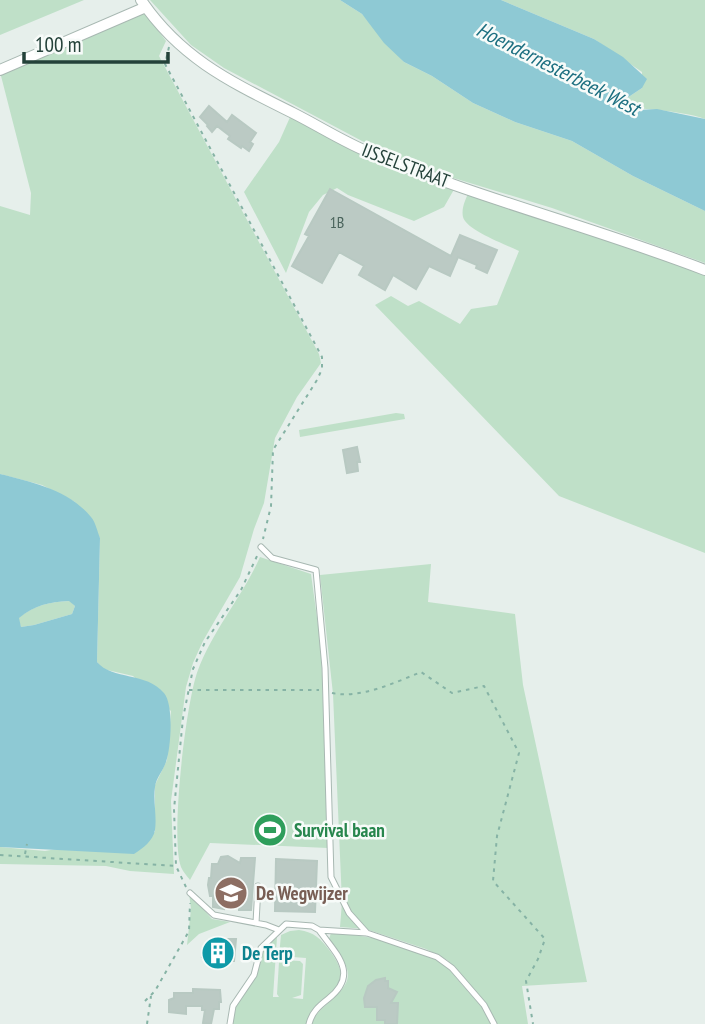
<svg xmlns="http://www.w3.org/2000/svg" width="705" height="1024" font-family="'PT Sans Narrow',sans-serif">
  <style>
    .green { fill: #bfe0c8 }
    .water { fill: #8ec9d4; fill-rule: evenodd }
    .building { fill: #bbcac4; stroke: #b8c9c2; stroke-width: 2 }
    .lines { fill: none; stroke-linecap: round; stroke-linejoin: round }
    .lane-casing { stroke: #a8b8b2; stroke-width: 7 }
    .street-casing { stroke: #a8b8b2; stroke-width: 12 }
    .path { stroke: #86b3a5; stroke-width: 2; stroke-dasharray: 3.5 5; stroke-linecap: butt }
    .lane { stroke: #fff; stroke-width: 5 }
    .street { stroke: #fff; stroke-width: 10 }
    .labels { text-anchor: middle; stroke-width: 5; stroke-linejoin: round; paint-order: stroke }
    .number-label { font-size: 16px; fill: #4a645c }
    .street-label { font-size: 19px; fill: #24423a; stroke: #f7fbf9 }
    .leisure-label { font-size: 19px; font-weight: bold; fill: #27864d; stroke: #f7fbf9; text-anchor: start }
    .education-label { font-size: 19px; font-weight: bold; fill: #785e54; stroke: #f7fbf9; text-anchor: start }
    .culture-label { font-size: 19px; font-weight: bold; fill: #0d838f; stroke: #f7fbf9; text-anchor: start }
    .water-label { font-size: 21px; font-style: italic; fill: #1c6f80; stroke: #f7fbf9 }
  </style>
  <rect width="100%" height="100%" fill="#e6efeb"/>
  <path class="green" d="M0 0H84L0 35Z
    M150 0H340L362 14 404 62 432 76 473 103 515 122 572 141 633 176 705 211V263L552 208 424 169 362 141 224 68 191 45Z
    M501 0H705V119C692 114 674 112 659 110 647 108 638 111 626 104L627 98 642 88V72L594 39Z
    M142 13H145L166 41 159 56 319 354 321 363 297 397 275 438 264 503 254 529 240 577 203 641 193 663 186 687 171 801 174 874 130 871 106 866 0 864V847L45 851 155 832V785L167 760 171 711 133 676 103 669 97 662 100 538 75 502 42 485 0 474V206L30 215 31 193 0 72Z
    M291 115 456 186 444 207 414 221 348 195 337 188 323 195 309 212 286 273 244 192 279 142Z
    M470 190 705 270V553L559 496 375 305 391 296 408 306 419 301 460 324 471 309 497 305 519 251C507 245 466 230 463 217 461 208 466 198 470 190Z
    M396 413 404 414 405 419 300 437 299 430Z
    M260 557 311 574 321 647 328 848 210 843 190 880C188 877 183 872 181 867 170 838 186 701 198 670 213 630 242 597 260 557Z
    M431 564 428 602 515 614 523 685 587 982 522 986 528 1024H497L486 1003 447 960 426 949 366 929 340 927 342 902 333 694 320 575Z
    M70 601 75 606 72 614 34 625 21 627 18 618C36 605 48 602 70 601Z
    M189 893 212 919 230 922 199 934 187 945 191 909Z
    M299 930C314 932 321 939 330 951 361 993 317 989 306 1024H233L236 1007 255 978 262 951 277 937 273 997H279L277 994 279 962 281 960 300 961 303 964 301 995 292 998 303 999 306 958 279 956 281 935 290 931Z
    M331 933C366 935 415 943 444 965 453 972 458 981 466 989 476 1001 486 1009 491 1024H311C318 1004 354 992 347 969 344 958 335 948 329 939Z"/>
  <path class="water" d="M340 0H501L594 39 623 57 647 79 642 88 627 98 626 104 638 110 657 109 705 119V211L633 176 572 141 515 122 473 103 432 76 404 62 384 43 362 14Z
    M0 474C32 482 69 490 91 517 96 523 97 531 100 538L97 662C112 680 147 672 164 693 174 705 171 748 166 762 163 771 156 778 155 787 153 801 157 816 155 830 153 841 143 848 134 854L0 847ZM69 601 75 606 72 614 34 625 21 627 19 618C35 605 49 602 69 601Z"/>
  <path class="building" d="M209 106 227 122 232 115 256 133 250 142 253 144 249 151 242 146 241 148 228 139 230 136 217 126 212 132 207 126 208 125 200 117Z
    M330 189 451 256 460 235 497 250 487 273 476 268 477 265 458 257 450 276 429 266 416 289 393 275 385 290 359 275 364 266 339 252 322 283 292 266 309 236 305 234Z
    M357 447 360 462H357L358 471 347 473 343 450Z
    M228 856 240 863 241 858H255L251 910H239V907L224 906V909L213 907V896H210L208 885 209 878H211L212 864H218L221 857Z
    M276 859 317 861 315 912 275 911Z
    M212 939H236L234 961H214V958L202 957 203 948H211Z
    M385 978V981H388V988L397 992 391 1003H398L397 1024H385V1020H377V1007H365L364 998 368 986 376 980Z
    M193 989 220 990 221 1002H219V1009H214L211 1024 203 1023 205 1010H202V1006H186V1014L169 1012V1000L174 998V993H193Z"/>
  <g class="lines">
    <defs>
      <path id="lane" d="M261 547 272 558 316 570 325 668 331 877 349 913 367 933
        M190 893 214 915 266 925 279 930
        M256 923 258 886
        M230 1024 233 1006 254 975 261 948 286 924 312 926 319 930 367 933 437 957 452 968 484 1005 494 1024
        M309 1024C312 1012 319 1006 328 999 360 974 336 954 319 930"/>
      <path id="street" d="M141 0C181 59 231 82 293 113 319 126 345 143 373 154 481 199 596 228 705 270
        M0 70 146 7"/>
    </defs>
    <use href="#lane" class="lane-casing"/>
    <use href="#street" class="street-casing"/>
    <path class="path" d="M169 47 165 64 322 357V369L317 380 273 450 271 506 263 539
      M189 690H319
      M332 693C360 699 394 683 421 672L452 693 484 686 519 753 497 836 493 881 545 939 538 959 526 981 533 1024
      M25 854 27 844
      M0 855 176 866
      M186 887 176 866 174 809 183 718 193 669 205 642 241 590 258 554
      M145 1001 155 991 189 931 190 903
      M147 1024 151 996"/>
    <use href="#lane" class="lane"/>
    <use href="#street" class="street"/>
  </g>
  <defs>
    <symbol id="stadium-disc" viewBox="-11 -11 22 22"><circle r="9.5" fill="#2e9e5b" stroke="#f7fbf9"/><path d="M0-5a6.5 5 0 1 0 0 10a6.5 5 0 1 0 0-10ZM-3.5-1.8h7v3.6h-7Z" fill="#fff"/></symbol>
    <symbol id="school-disc" viewBox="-11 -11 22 22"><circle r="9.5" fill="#8d6e63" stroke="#f7fbf9"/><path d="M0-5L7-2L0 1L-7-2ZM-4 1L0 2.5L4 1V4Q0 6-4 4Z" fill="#fff"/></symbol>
    <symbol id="building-disc" viewBox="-11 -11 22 22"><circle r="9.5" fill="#0f9aa8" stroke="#f7fbf9"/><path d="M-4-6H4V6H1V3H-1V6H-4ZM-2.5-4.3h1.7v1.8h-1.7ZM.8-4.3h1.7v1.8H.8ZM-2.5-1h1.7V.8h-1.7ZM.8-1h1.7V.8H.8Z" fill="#fff"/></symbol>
  </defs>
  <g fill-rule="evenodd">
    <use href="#stadium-disc" x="251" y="811" width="38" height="38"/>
    <use href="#school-disc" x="212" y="874" width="38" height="38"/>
    <use href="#building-disc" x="199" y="934" width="38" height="38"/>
  </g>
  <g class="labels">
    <g class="number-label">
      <text x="337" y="228">1B</text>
    </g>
    <g class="street-label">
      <text transform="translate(406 165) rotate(21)" y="7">IJSSELSTRAAT</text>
    </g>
    <g class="leisure-label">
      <text x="294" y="837">Survival baan</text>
    </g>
    <g class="education-label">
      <text x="256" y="900">De Wegwijzer</text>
    </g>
    <g class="culture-label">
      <text x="242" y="960">De Terp</text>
    </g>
    <g class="water-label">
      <text transform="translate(558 69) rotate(27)" y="7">Hoendernesterbeek West</text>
    </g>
  </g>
  <path d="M24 52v10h144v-10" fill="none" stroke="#24423a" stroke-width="3.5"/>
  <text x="35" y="52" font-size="21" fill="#24423a" stroke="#f7fbf9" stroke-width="5" paint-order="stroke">100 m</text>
</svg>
